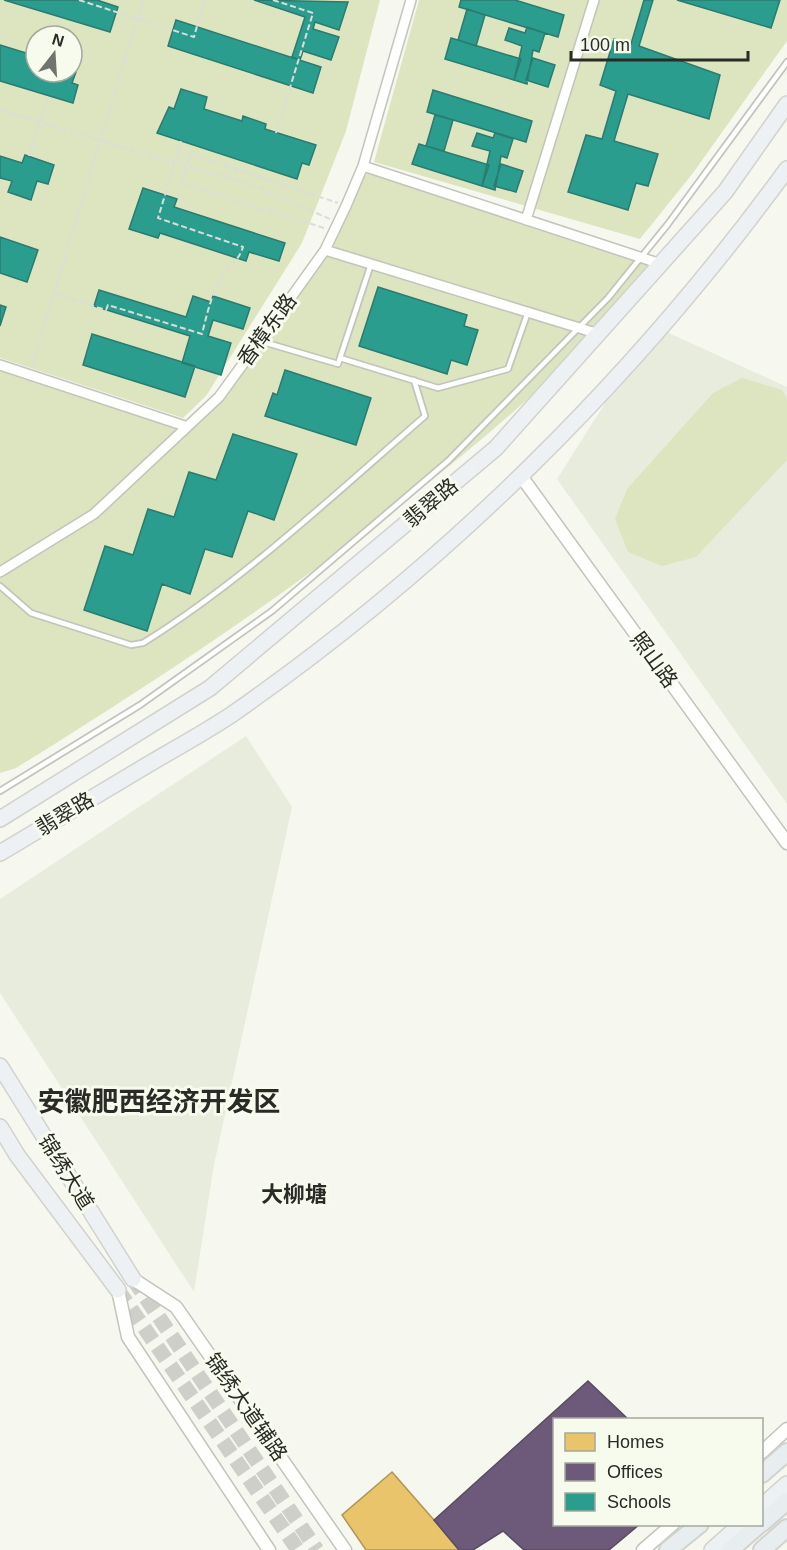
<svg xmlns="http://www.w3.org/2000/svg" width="787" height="1550" font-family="Helvetica,'Noto Sans SC',sans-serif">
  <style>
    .built { fill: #e8ecdd }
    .green { fill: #dce5bf; fill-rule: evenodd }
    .homes { fill: #e9c46a; stroke: #b09656; stroke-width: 1.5 }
    .offices { fill: #6d597a; stroke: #594b61; stroke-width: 1.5 }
    .schools { fill: #2a9d8f; stroke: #2a7b70; stroke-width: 1.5 }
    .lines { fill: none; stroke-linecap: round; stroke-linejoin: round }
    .primary-tunnel { stroke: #cdcfc8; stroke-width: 15; stroke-dasharray: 15 8; stroke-linecap: butt }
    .service-casing { stroke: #c2c4bd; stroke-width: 8 }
    .minor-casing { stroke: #c2c4bd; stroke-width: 12 }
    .tertiary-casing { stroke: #c2c4bd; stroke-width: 15 }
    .primary-casing { stroke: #d1d2ce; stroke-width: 18 }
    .trunk-casing { stroke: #d1d2ce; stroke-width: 20 }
    .path { stroke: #dcddda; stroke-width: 2; stroke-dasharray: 6 3; stroke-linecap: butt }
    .service { stroke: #fefefd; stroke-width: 4.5 }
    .minor { stroke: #fefefd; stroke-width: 9 }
    .tertiary { stroke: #fefefd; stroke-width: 12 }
    .primary { stroke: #eef1f4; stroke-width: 15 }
    .trunk { stroke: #e8edf0; stroke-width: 16 }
    .path-bridge { stroke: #dcddda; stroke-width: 2; stroke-dasharray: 6 3; stroke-linecap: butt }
    .labels { text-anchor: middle; stroke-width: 6; stroke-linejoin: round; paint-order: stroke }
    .street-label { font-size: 21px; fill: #2a2b26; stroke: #f7fbed }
    .neighbourhood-label { font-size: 22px; font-weight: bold; fill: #2a2b26; stroke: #f7fbed }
    .district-label { font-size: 27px; font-weight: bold; fill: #2a2b26; stroke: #f7fbed }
  </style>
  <rect width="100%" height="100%" fill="#f6f8f0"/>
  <path class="built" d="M658 328 787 387V804L557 479 635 356Z
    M246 736 292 807 214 1165 194 1292 0 993V899Z"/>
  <path class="green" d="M0 0H380L346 131 302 243 206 396 183 418 0 358ZM36 36H72V72H36Z
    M419 0H787V41L693 173 640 239 374 162Z
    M364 166 661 264C640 288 620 313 597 335 423 503 221 641 16 768L0 773V365L185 426 219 397 327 249Z
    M742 378 782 390 787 399V460L696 557 662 566 628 552 615 519 627 489 713 393Z"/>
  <path class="homes" d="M392 1472 434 1520 459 1550H366L342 1515Z"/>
  <path class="offices" d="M588 1381 629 1420H554V1524H640L609 1550H524L503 1531 473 1550H459L434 1520Z"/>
  <path class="schools" d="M4 0H97L118 7 110 32Z
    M254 0 348 2 339 30 315 22 313 29 339 37 331 60 303 51 300 60 292 57 305 17Z
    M461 0H515L564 15 558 37 459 7Z
    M644 0H653L639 46 720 75 709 119 628 94 614 141 658 154 648 186 636 183 628 210 568 192 586 135 602 139 616 91 600 85 614 39 631 44Z
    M677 0H780L771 28Z
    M467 9 485 15 476 46 458 40Z
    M176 20 321 67 313 93 168 46Z
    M527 27 545 33 539 52 533 50 527 84 514 80 522 46 505 40 509 28 525 33Z
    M451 38 521 59 514 80 445 59Z
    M0 45 36 56V72H76L72 83 78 85 73 103 0 81Z
    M72 51 77 52 72 69Z
    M533 58 555 65 548 87 526 80Z
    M181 89 207 97 204 109 242 121 243 116 266 124 265 129 316 145 309 165 302 163 297 179 157 133 169 107 174 109Z
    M433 90 532 121 526 142 427 112Z
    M435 115 453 120 444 151 426 146Z
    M477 133 493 138 495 133 513 139 507 158 501 156 495 190 482 186 490 151 472 146Z
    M419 144 489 165 482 186 412 164Z
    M25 155 54 165 48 184 37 181 31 200 8 192 12 181 0 178V156L22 163Z
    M501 164 523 171 516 192 494 186Z
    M143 188 177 199 174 207 285 243 279 261 249 252 246 261 160 233 158 238 129 229Z
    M0 237 38 250 27 282 0 273Z
    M378 287 467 315 464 326 478 330 467 365 451 360 447 374 359 346Z
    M99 290 186 317 193 296 211 302 213 296 250 308 243 329 213 320 208 336 231 343 221 375 182 363 190 336 94 306Z
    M0 305 6 307 0 326Z
    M92 334 195 366 185 397 83 365Z
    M285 370 371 398 356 445 265 416 273 393 277 395Z
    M233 434 297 454 274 520 248 511 232 557 205 549 190 594 162 584 147 631 84 610 105 546 133 555 148 509 174 517 189 472 216 480Z"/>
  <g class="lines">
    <path class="primary-tunnel" d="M133 1279 317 1550
      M118 1290 298 1550"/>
    <defs>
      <path id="service" d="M260 341 338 364 371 264
        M340 358 438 388 508 369 528 312
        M0 586 31 613 131 645 143 643C244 580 335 494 425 416L414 380
        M0 791 140 705 272 611 448 461 608 298 668 224 787 62"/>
      <path id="minor" d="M363 166 661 264
        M526 220 594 0
        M325 250 599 334
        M0 365 185 426
        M0 572 94 514 219 397 259 342 325 250 346 206 363 166 411 0"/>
      <path id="tertiary" d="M521 476 787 843
        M133 1279 176 1307 345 1550
        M118 1290 128 1337 269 1550
        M762 1452 787 1429
        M643 1550 673 1524"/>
      <path id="primary" d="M0 819 210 688 496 448 725 192 787 104
        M0 853C51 822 103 792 154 761 180 746 207 731 231 715 444 567 634 379 787 169
        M0 1066 133 1279
        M0 1127 17 1155 118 1290
        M762 1506 787 1484
        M712 1550 741 1524"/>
      <path id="trunk" d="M762 1474 787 1452
        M762 1523 787 1501
        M668 1550 700 1524
        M730 1550 760 1524
        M762 1550 787 1528"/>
    </defs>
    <use href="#service" class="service-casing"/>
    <use href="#minor" class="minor-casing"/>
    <use href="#tertiary" class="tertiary-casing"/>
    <use href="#primary" class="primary-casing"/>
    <use href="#trunk" class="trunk-casing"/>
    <path class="path" d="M79 0 194 37 204 0
      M273 0 313 13 276 133
      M0 110 257 187 330 219
      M324 228 181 183 190 154 338 203
      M54 294 106 310 108 305 202 334C207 314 212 291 224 274 231 264 239 260 243 247L158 218 165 195
      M32 365 143 0"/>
    <use href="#service" class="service"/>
    <use href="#minor" class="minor"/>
    <use href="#tertiary" class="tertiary"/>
    <use href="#primary" class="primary"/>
    <use href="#trunk" class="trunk"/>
    <path class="path-bridge" d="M29 156 48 96
      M165 195 181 141"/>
  </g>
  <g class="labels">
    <g class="street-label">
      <text transform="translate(267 330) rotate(-54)" y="7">香樟东路</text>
      <text transform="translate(431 503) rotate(-40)" y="7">翡翠路</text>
      <text transform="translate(654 660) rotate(54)" y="7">照山路</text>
      <text transform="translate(65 814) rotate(-31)" y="7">翡翠路</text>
      <text transform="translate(66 1172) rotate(58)" y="7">锦绣大道</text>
      <text transform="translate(246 1407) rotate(55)" y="7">锦绣大道辅路</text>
    </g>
    <g class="neighbourhood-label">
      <text x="294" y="1202">大柳塘</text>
    </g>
    <g class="district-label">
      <text x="159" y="1111">安徽肥西经济开发区</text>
    </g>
  </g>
  <rect x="553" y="1418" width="210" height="108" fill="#f7fbed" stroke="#a5a89d" stroke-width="1.5"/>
  <rect x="565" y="1433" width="30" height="18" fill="#e9c46a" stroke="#a5a89d" stroke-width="1.5"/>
  <text x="607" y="1448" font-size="18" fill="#2a2b26">Homes</text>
  <rect x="565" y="1463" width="30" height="18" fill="#6d597a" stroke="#a5a89d" stroke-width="1.5"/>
  <text x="607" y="1478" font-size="18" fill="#2a2b26">Offices</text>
  <rect x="565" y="1493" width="30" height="18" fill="#2a9d8f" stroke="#a5a89d" stroke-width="1.5"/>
  <text x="607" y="1508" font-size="18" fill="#2a2b26">Schools</text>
  <g transform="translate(54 54) rotate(17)"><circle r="28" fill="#f7fbed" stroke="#a5a89d" stroke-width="1.5"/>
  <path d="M0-4.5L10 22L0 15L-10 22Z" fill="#71736d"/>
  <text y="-9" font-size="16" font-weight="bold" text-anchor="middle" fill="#2a2b26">N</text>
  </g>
  <path d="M571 51v9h177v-9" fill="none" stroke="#2a2b26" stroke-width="3"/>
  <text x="580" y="51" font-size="18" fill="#2a2b26" stroke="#f7fbed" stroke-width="4.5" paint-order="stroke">100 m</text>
</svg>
